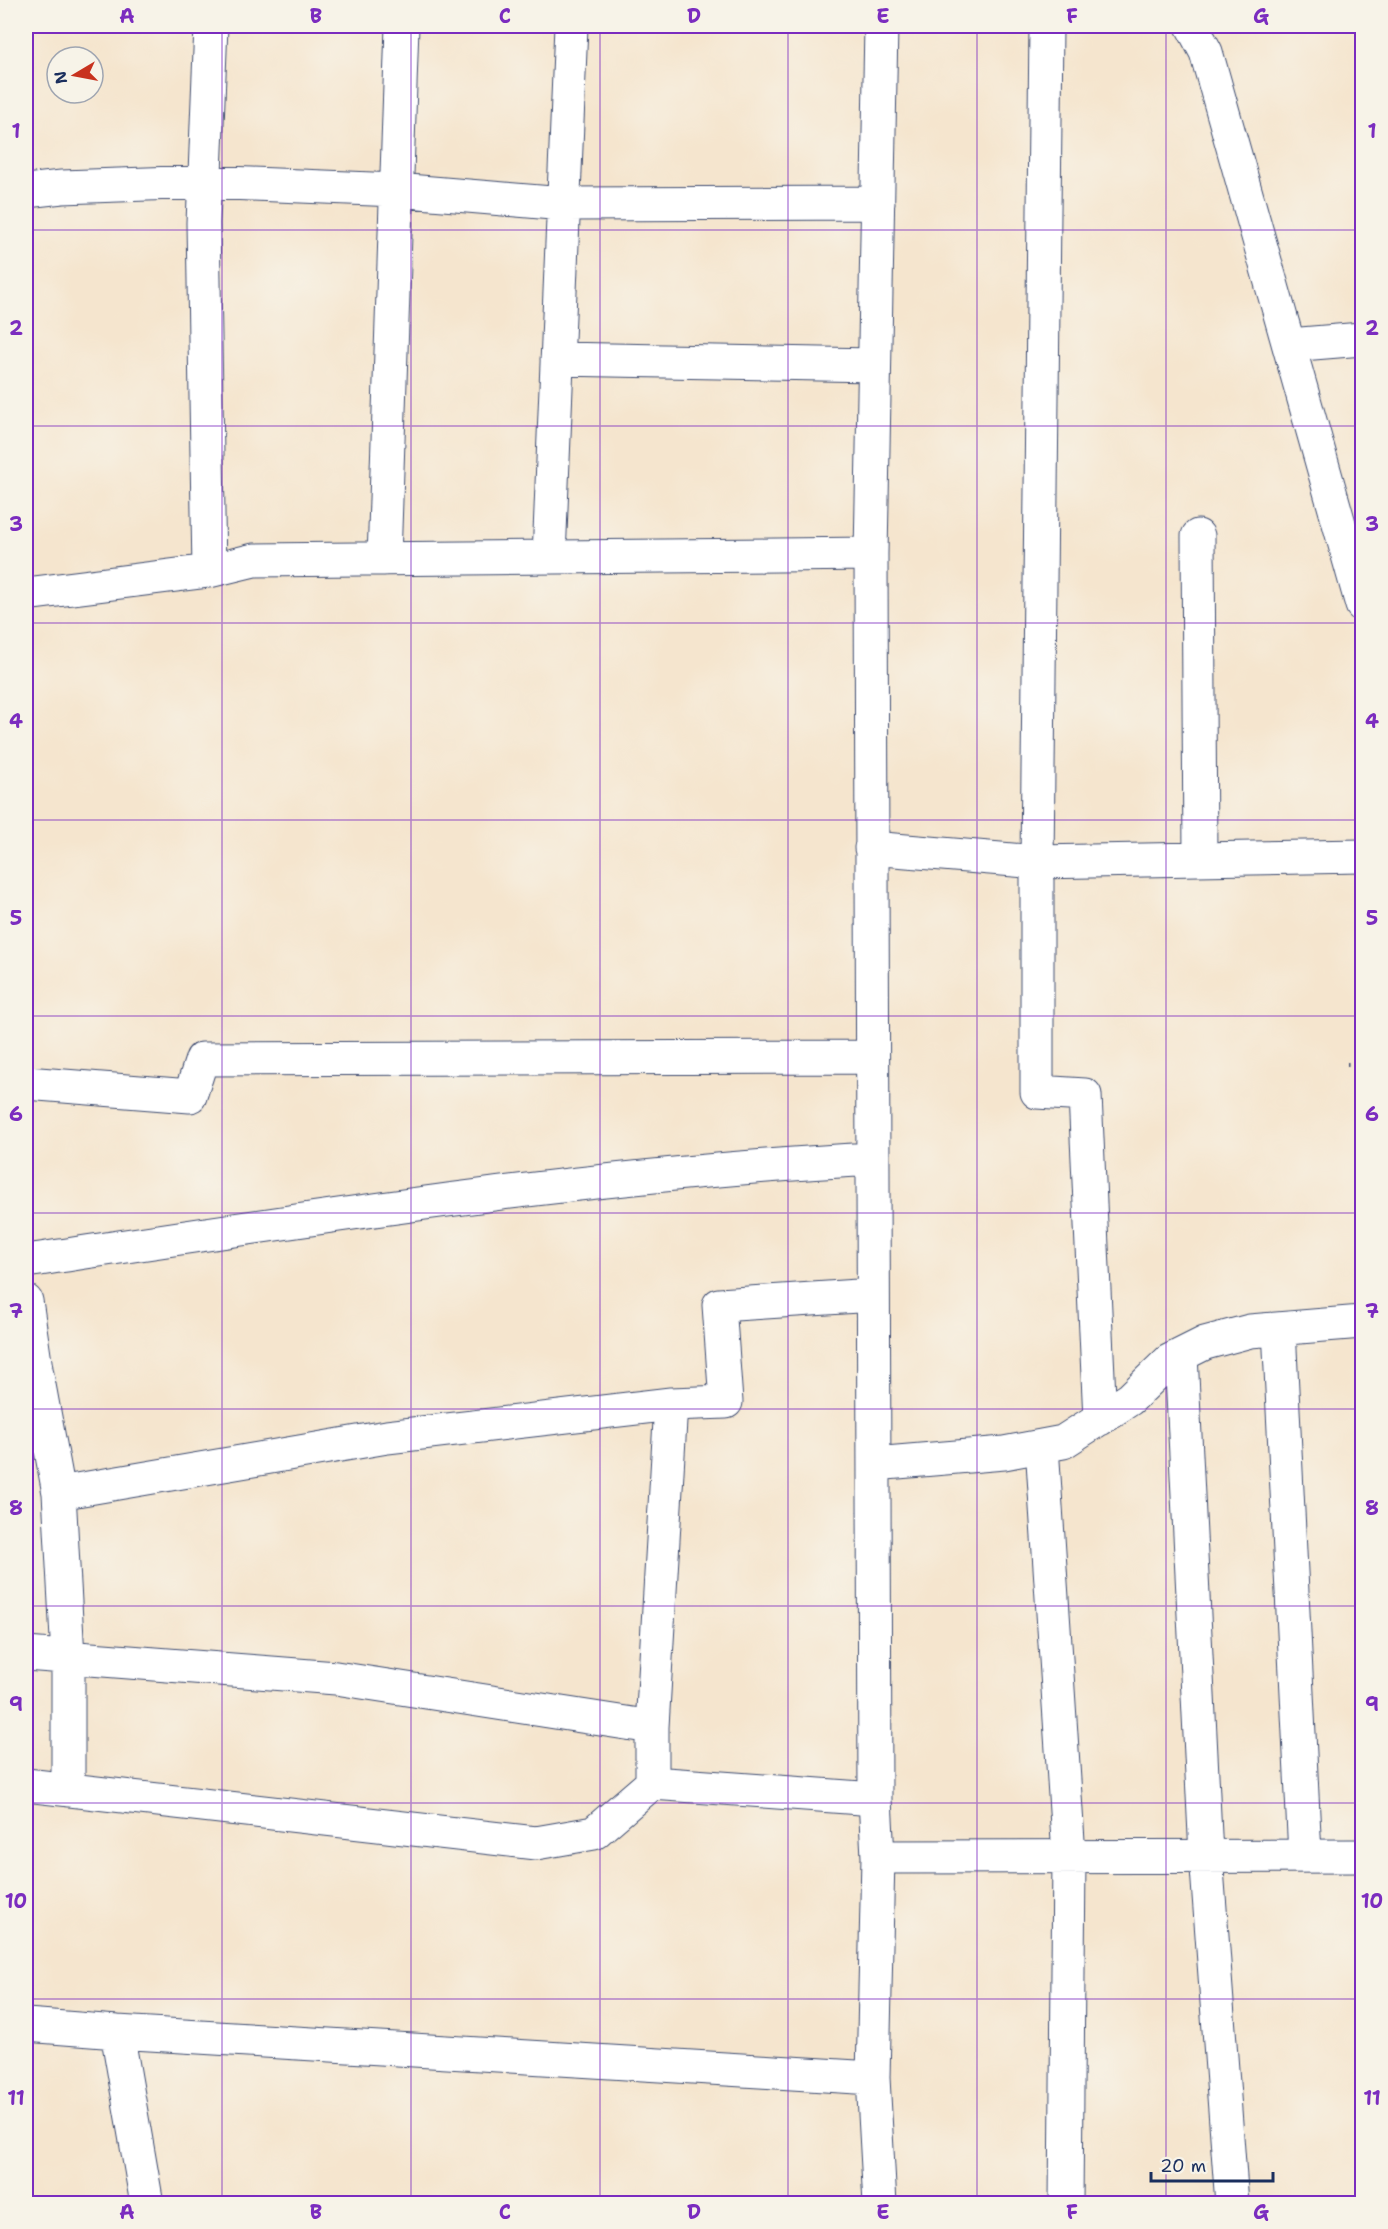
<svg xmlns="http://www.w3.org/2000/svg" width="1388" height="2229" font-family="'Shantell Sans',sans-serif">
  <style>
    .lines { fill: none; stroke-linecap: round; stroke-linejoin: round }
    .minor-casing { stroke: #3c4a6f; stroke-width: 35 }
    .tertiary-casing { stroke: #3c4a6f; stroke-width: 35 }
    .path { stroke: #3c4a6f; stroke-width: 4; stroke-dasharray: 1.5 4.5; stroke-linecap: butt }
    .minor { stroke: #fff; stroke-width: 33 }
    .tertiary { stroke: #fff; stroke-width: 33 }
    .grid { fill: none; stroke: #7b2cbf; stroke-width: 1.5; stroke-opacity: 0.55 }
    .neatline { fill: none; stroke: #7b2cbf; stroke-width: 2 }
    .grid-label { font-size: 20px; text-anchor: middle; font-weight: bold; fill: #7b2cbf }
  </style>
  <rect width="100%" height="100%" fill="#f7f3e8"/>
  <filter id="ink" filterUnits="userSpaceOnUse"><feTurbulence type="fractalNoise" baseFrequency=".0167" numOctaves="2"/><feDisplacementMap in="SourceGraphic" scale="12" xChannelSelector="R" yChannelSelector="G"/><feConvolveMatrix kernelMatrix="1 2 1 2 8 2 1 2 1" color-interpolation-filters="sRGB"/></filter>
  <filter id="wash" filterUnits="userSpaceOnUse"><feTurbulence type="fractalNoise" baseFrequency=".008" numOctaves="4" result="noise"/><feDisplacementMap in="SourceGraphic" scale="24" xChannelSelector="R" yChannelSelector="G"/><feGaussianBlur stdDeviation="1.35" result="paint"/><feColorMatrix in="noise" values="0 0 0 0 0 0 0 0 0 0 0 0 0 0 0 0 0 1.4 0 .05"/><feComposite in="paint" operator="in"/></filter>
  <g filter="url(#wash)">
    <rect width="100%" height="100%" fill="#f5e5ce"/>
  </g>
  <g filter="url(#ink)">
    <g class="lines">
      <defs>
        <path id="minor" d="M1046 26 1037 862V1092L1085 1095 1100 1419
          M26 191 62 187 204 182 396 190 564 204 878 203
          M1289 345 1362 339
          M557 359 874 365
          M1198 536 1200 859
          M549 557 571 26
          M384 559 402 26
          M209 571 203 223 211 26
          M26 594 209 571 254 560 871 554
          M871 848 1037 862 1362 856
          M26 1083 190 1096 202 1059 872 1057
          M26 1261C307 1219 588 1174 873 1159
          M26 1301 36 1369 59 1493 68 1657V1790
          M1279 1329 1305 1855
          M1181 1355 1206 1855 1232 2204
          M1042 1446 1069 1856 1066 2204
          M874 1464 1004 1453 1063 1442 1130 1399 1169 1361 1205 1343 1250 1331 1362 1322
          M59 1493 387 1437 671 1404
          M26 1654 336 1678 652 1727V1783L875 1799
          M652 1727 671 1404 726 1402 719 1305 873 1295
          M26 1785 536 1843 594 1833 652 1783
          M878 1857 1362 1856
          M26 2025 117 2032
          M147 2204 117 2032 873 2078
          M880 2204 873 2078 878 1857 875 1799 871 554 881 26"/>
        <path id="tertiary" d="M1192 26 1206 52 1362 605"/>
      </defs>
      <use href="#minor" class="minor-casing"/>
      <use href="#tertiary" class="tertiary-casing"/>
      <path class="path" d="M1347 1064H1362"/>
      <use href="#minor" class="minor"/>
      <use href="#tertiary" class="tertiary"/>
    </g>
  </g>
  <path class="grid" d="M222 26V2204M411 26V2204M600 26V2204M788 26V2204M977 26V2204M1166 26V2204M26 230H1362M26 426H1362M26 623H1362M26 820H1362M26 1016H1362M26 1213H1362M26 1409H1362M26 1606H1362M26 1803H1362M26 1999H1362"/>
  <rect width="1388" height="2229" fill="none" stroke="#f7f3e8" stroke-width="66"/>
  <g transform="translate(75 75) rotate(260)"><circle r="28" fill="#f7f3e8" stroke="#9fa5b1" stroke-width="1.5"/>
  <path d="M0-4.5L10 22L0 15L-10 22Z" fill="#c8321e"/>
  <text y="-9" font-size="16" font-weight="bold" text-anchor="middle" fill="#1b2f5e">N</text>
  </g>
  <path d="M1151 2172v9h122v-9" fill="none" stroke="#1b2f5e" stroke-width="3"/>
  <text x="1160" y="2172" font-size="18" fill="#1b2f5e" stroke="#f7f3e8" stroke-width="4.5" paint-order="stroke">20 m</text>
  <rect x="33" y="33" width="1322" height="2163" class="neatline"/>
  <g class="grid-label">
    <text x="127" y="23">A</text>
    <text x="316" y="23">B</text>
    <text x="505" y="23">C</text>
    <text x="694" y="23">D</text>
    <text x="883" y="23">E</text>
    <text x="1072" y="23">F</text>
    <text x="1261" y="23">G</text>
    <text x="16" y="138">1</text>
    <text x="1372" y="138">1</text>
    <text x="16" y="335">2</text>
    <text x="1372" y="335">2</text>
    <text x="16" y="531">3</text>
    <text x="1372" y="531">3</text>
    <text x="16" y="728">4</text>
    <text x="1372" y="728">4</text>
    <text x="16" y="925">5</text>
    <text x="1372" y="925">5</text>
    <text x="16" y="1121">6</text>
    <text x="1372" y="1121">6</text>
    <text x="16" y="1318">7</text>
    <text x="1372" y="1318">7</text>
    <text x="16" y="1515">8</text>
    <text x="1372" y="1515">8</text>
    <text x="16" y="1711">9</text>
    <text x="1372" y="1711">9</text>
    <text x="16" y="1908">10</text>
    <text x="1372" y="1908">10</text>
    <text x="16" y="2105">11</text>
    <text x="1372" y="2105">11</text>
    <text x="127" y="2219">A</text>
    <text x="316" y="2219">B</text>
    <text x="505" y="2219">C</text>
    <text x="694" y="2219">D</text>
    <text x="883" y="2219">E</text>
    <text x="1072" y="2219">F</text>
    <text x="1261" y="2219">G</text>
  </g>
</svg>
